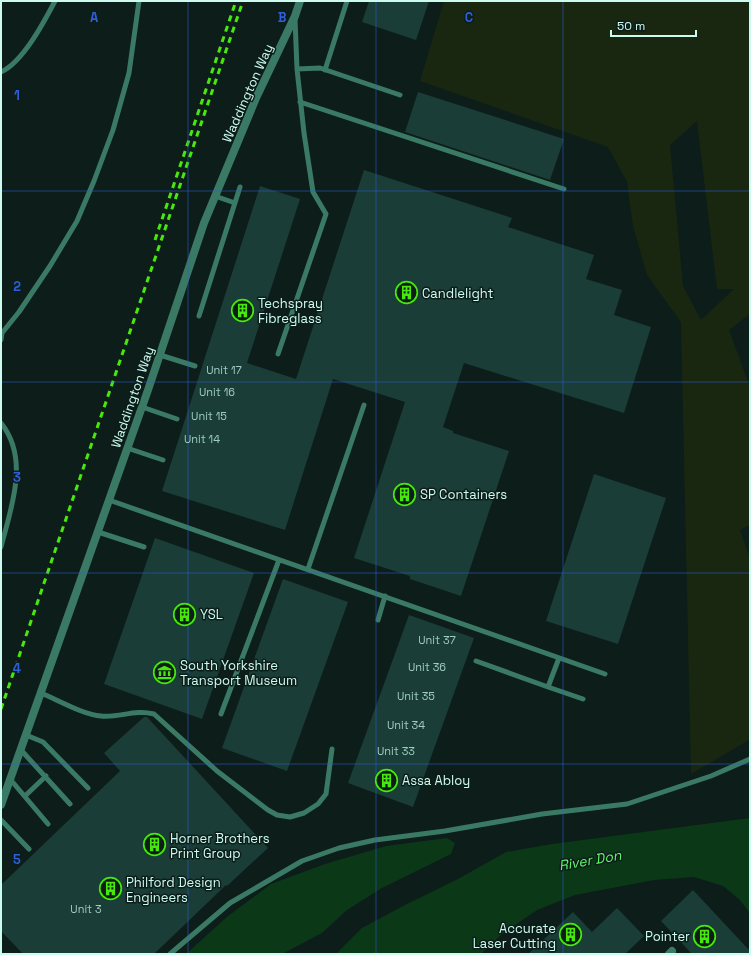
<svg xmlns="http://www.w3.org/2000/svg" width="751" height="955" font-family="'Space Grotesk',sans-serif">
  <style>
    .green { fill: #192710; fill-rule: evenodd }
    .water { fill: #0b3817 }
    .building { fill: #1a3d37 }
    .lines { fill: none; stroke-linecap: round; stroke-linejoin: round }
    .service { stroke: #3a7a64; stroke-width: 5 }
    .minor { stroke: #3a7a64; stroke-width: 8 }
    .rail { stroke: #48e80c; stroke-width: 3; stroke-dasharray: 6 5; stroke-linecap: butt }
    .grid { fill: none; stroke: #2e5fda; stroke-width: 1; stroke-opacity: 0.55 }
    .labels { text-anchor: middle; stroke-width: 3; stroke-linejoin: round; paint-order: stroke }
    .number-label { font-size: 11px; fill: #a0ccc2 }
    .street-label { font-size: 13px; fill: #ccfcf0; stroke: #0d1d1a }
    .poi-label { font-size: 13px; fill: #ccfcf0; stroke: #0d1d1a; text-anchor: start }
    .water-label { font-size: 14px; font-style: italic; fill: #5ff76d; stroke: #0d1d1a }
    .grid-label { font-size: 13px; text-anchor: middle; font-weight: bold; fill: #2e5fda; stroke: #0d1d1a; stroke-width: 3; stroke-linejoin: round; paint-order: stroke }
  </style>
  <rect width="100%" height="100%" fill="#0d1d1a"/>
  <path class="green" d="M444 1H750V314L729 330 750 387V525L740 530 750 558V738L749 740 691 774 681 322 647 275 633 226 627 182 608 147 420 81ZM697 121 717 289H734L701 320 683 286 670 145Z"/>
  <path class="water" d="M750 818V913L739 899 723 886 694 877 654 880 575 895 537 910 502 934 481 954 337 953 362 928 405 905 458 879 506 852 552 844Z
    M447 838 455 843 451 854 382 888 347 910 322 933 282 954H186L228 916 271 884 325 864 386 846Z"/>
  <path class="building" d="M369 1H429L416 40 362 22Z
    M418 92 564 139 550 180 405 132Z
    M364 170 512 218 508 227 594 255 586 279 622 290 614 315 651 327 624 413 464 363 443 427 453 431V433L509 451 461 596 410 579V576L354 558 405 402 333 379 285 530 162 491 260 186 300 199 247 363 296 379Z
    M594 474 666 498 618 644 546 621Z
    M155 538 254 573 202 719 104 684Z
    M283 579 348 602 287 771 222 748Z
    M409 615 474 638 413 807 348 783Z
    M144 717H147L268 848 227 886 226 885 154 954H23L1 931V885L120 771 104 753Z
    M693 890 750 951V954H692L661 921Z
    M617 908 644 936 625 954H528L573 912 592 932Z"/>
  <g class="lines">
    <path class="service" d="M297 69 320 68 400 95
      M325 70 347 1
      M1 72C23 62 44 22 55 1
      M300 102 564 189
      M215 196 235 203
      M199 316 240 187
      M1 340 2 333 19 312 50 266 77 221 94 181 113 130 129 73 139 1
      M278 354 326 214 313 192 304 133 297 69 295 19
      M160 355 195 366
      M142 407 177 419
      M1 423C30 459 11 508 1 547
      M127 448 163 460
      M109 500 605 674
      M98 532 144 547
      M308 569 364 405
      M378 620 385 596
      M559 658 548 687 583 699
      M476 661 548 687
      M41 693C58 700 84 715 101 716 120 718 134 709 154 714L217 771 268 810 277 815 290 817 304 813 318 804 326 794 332 749
      M221 714 279 560
      M26 735 43 742 88 788
      M21 750 70 804
      M10 779 48 824
      M25 796 46 776
      M1 820 29 849
      M170 954 230 903 302 861 339 848 375 840 445 831 542 814 627 804 711 776 750 759"/>
    <path class="minor" d="M1 805 148 390 204 223 256 98 295 16 300 1
      M669 954 672 951"/>
    <path class="rail" d="M155 240 236 1
      M1 709 243 1"/>
  </g>
  <path class="grid" d="M188 1V954M376 1V954M563 1V954M1 191H750M1 382H750M1 573H750M1 764H750"/>
  <defs>
    <symbol id="building-ring" viewBox="-11 -11 22 22"><circle r="9.5" fill="#0d1d1a" stroke="#48e80c" stroke-width="1.5"/><path d="M-4-6H4V6H1V3H-1V6H-4ZM-2.5-4.3h1.7v1.8h-1.7ZM.8-4.3h1.7v1.8H.8ZM-2.5-1h1.7V.8h-1.7ZM.8-1h1.7V.8H.8Z" fill="#48e80c"/></symbol>
    <symbol id="museum-ring" viewBox="-11 -11 22 22"><circle r="9.5" fill="#0d1d1a" stroke="#48e80c" stroke-width="1.5"/><path d="M0-6L6-3V-2H-6V-3ZM-5-1h2V3h-2ZM-1-1h2V3h-2ZM3-1h2V3H3ZM-6 4H6V6H-6Z" fill="#48e80c"/></symbol>
  </defs>
  <g fill-rule="evenodd">
    <use href="#building-ring" x="394" y="280" width="25" height="25"/>
    <use href="#building-ring" x="230" y="298" width="25" height="25"/>
    <use href="#building-ring" x="392" y="482" width="25" height="25"/>
    <use href="#building-ring" x="172" y="602" width="25" height="25"/>
    <use href="#museum-ring" x="152" y="660" width="25" height="25"/>
    <use href="#building-ring" x="374" y="768" width="25" height="25"/>
    <use href="#building-ring" x="142" y="832" width="25" height="25"/>
    <use href="#building-ring" x="98" y="876" width="25" height="25"/>
    <use href="#building-ring" x="558" y="922" width="25" height="25"/>
    <use href="#building-ring" x="692" y="924" width="25" height="25"/>
  </g>
  <g class="labels">
    <g class="number-label">
      <text x="224" y="374">Unit 17</text>
      <text x="217" y="396">Unit 16</text>
      <text x="209" y="420">Unit 15</text>
      <text x="202" y="443">Unit 14</text>
      <text x="437" y="644">Unit 37</text>
      <text x="427" y="671">Unit 36</text>
      <text x="416" y="700">Unit 35</text>
      <text x="406" y="729">Unit 34</text>
      <text x="396" y="755">Unit 33</text>
      <text x="86" y="913">Unit 3</text>
    </g>
    <g class="street-label">
      <text transform="translate(247 93) rotate(-66)" y="5">Waddington Way</text>
      <text transform="translate(132 397) rotate(-71)" y="5">Waddington Way</text>
    </g>
    <g class="poi-label">
      <text x="422" y="298">Candlelight</text>
      <text x="258" y="308">Techspray<tspan x="258" dy="15">Fibreglass</tspan></text>
      <text x="420" y="499">SP Containers</text>
      <text x="200" y="619">YSL</text>
      <text x="180" y="670">South Yorkshire<tspan x="180" dy="15">Transport Museum</tspan></text>
      <text x="402" y="785">Assa Abloy</text>
      <text x="170" y="843">Horner Brothers<tspan x="170" dy="15">Print Group</tspan></text>
      <text x="126" y="887">Philford Design<tspan x="126" dy="15">Engineers</tspan></text>
      <text x="556" y="933" text-anchor="end">Accurate<tspan x="556" dy="15">Laser Cutting</tspan></text>
      <text x="690" y="941" text-anchor="end">Pointer</text>
    </g>
    <g class="water-label">
      <text transform="translate(590 860) rotate(-10)" y="5">River Don</text>
    </g>
  </g>
  <g class="grid-label">
    <text x="94" y="22">A</text>
    <text x="282" y="22">B</text>
    <text x="469" y="22">C</text>
    <text x="17" y="100">1</text>
    <text x="17" y="291">2</text>
    <text x="17" y="482">3</text>
    <text x="17" y="673">4</text>
    <text x="17" y="864">5</text>
  </g>
  <rect width="751" height="955" fill="none" stroke="#ccfcf0" stroke-width="4"/>
  <path d="M611 30v6h85v-6" fill="none" stroke="#ccfcf0" stroke-width="2"/>
  <text x="617" y="30" font-size="12" fill="#ccfcf0" stroke="#0d1d1a" stroke-width="3" paint-order="stroke">50 m</text>
</svg>
